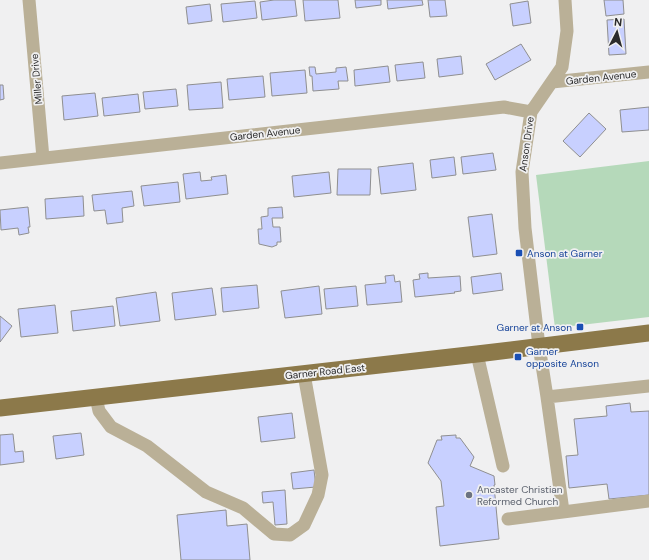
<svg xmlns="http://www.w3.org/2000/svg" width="649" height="560" font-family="'DM Sans',sans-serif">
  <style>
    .green { fill: #b5d9ba }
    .building { fill: #c8d0ff; stroke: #8f8f90 }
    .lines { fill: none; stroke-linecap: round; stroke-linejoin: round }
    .minor { stroke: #bab097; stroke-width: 13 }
    .major { stroke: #8c794a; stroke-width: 17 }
    .transit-dot { fill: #1a4fb4; stroke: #f0f0f1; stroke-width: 1.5 }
    .worship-dot { fill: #6b7280; stroke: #f0f0f1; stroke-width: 1.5 }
    .labels { text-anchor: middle; stroke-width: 3.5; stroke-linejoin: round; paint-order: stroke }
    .street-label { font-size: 10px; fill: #2b2b2c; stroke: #f0f0f1 }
    .transit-label { font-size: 10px; fill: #164399; stroke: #f0f0f1; text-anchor: start }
    .worship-label { font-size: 10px; fill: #5b616d; stroke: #f0f0f1; text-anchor: start }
  </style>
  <rect width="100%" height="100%" fill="#f0f0f1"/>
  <path class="green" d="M649 161V317L555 328 536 175Z"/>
  <path class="building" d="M274 0H295L297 16 262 20 260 2Z
    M303 0H338L340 18 305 21Z
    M355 0H381V5L356 8Z
    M387 0H422L423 5 388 9Z
    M428 0H445L447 16 430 17Z
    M604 0H623L624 14 606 16Z
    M255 1 257 18 223 22 221 4Z
    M528 1 531 23 513 26 510 4Z
    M210 4 212 21 188 24 186 7Z
    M624 19 626 54 609 55 607 20Z
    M521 44 531 60 495 80 486 64Z
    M461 56 463 74 439 77 437 59Z
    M423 62 425 78 397 81 395 65Z
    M388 66 390 82 355 86 354 70Z
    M309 67H315L316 74 336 72V68L346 67 348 81H338L339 89 313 91 312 76H310Z
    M305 70 307 93 272 96 270 73Z
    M263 76 265 97 229 100 227 79Z
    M221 82 223 108 189 110 187 85Z
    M0 85H3L4 99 0 100Z
    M176 89 178 106 145 109 143 92Z
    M95 93 98 116 64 120 62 96Z
    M138 94 140 112 104 116 102 98Z
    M649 107V130L622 132 620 110Z
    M589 113 606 129 580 157 563 141Z
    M493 153 496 170 463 174 461 157Z
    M454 157 456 175 432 178 430 160Z
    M413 163 416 190 381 194 378 167Z
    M338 169H371L370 195H337Z
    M200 172 201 181 212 180 211 177 226 175 228 194 186 199 183 174Z
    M329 172 331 193 294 197 292 176Z
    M178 182 180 202 144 206 141 186Z
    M132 191 134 206 122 208 123 222 107 224 105 210 94 211 92 195Z
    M83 196 84 216 46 219 45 199Z
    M28 207 30 227H28L29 233 19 235 18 228 1 230 0 210Z
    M282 207 283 218H272L273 227H280L281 242H277V245L272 247 259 244 258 229H262L261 217 268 216V208Z
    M492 214 497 254 473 257 468 217Z
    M428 273V278L460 276 461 291 454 292 455 293 415 297 413 280 420 279 419 274Z
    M501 273 503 290 473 294 471 277Z
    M394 275 395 282 400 281 402 302 367 305 365 285 386 283 385 276Z
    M257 285 259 308 223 312 221 288Z
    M319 286 322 314 285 318 281 291Z
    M356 286 358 306 326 309 324 289Z
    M212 288 216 315 175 320 172 293Z
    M156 292 160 321 120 326 116 298Z
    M55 305 58 333 21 337 18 309Z
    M113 306 115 326 73 331 71 311Z
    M0 316 12 326 0 342Z
    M630 403 631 412 649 411V495L609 499 607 484 569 488 566 456 578 455 574 419 607 416 606 406Z
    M292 413 295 438 261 442 258 417Z
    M81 433 84 455 56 459 53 436Z
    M13 434 15 452 23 451 24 462 0 465V435Z
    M456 435V438H460L474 457 470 466 494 476 495 485H494L499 539 440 546 436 507 444 506 441 481 428 463 437 440H442L441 436Z
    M314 470 316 487 293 489 291 473Z
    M285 490 287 524 275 525 273 502 263 503 262 492Z
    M226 510 227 526 247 524 250 560H181L177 515Z"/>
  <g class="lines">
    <path class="minor" d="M29 0 43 158
      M565 0 567 31 562 67 531 112 522 172 525 228 539 346 547 397 649 386
      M552 82 649 72
      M0 163 504 107 531 112
      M477 354 503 466
      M96 397 99 411 111 427 147 446 206 492 243 508 274 534 290 535 304 525 318 495 322 475 304 374
      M547 397 563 511
      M508 519 649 501"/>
    <path class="major" d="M0 408 477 354 649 333"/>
  </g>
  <g class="transit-dot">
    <rect x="515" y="249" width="8" height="8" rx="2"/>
    <rect x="576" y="323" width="8" height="8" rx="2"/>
    <rect x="514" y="353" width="8" height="8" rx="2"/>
  </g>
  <circle class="worship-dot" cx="469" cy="495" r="4"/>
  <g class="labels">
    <g class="street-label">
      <text transform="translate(601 77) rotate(-6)" y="4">Garden Avenue</text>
      <text transform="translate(36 79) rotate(-95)" y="4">Miller Drive</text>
      <text transform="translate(265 133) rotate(-6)" y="4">Garden Avenue</text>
      <text transform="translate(526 144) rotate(-82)" y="4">Anson Drive</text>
      <text transform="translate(325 371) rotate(-6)" y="4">Garner Road East</text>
    </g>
    <g class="transit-label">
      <text x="527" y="257">Anson at Garner</text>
      <text x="572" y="331" text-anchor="end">Garner at Anson</text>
      <text x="526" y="355">Garner<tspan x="526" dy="12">opposite Anson</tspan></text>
    </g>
    <g class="worship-label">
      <text x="477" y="493">Ancaster Christian<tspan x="477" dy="12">Reformed Church</tspan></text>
    </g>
  </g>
  <g transform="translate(617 32) rotate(6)" stroke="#f0f0f1" stroke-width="3" paint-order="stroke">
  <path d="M0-3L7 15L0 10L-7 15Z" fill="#2b2b2c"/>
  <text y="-6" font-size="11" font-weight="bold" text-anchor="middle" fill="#2b2b2c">N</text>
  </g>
</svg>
